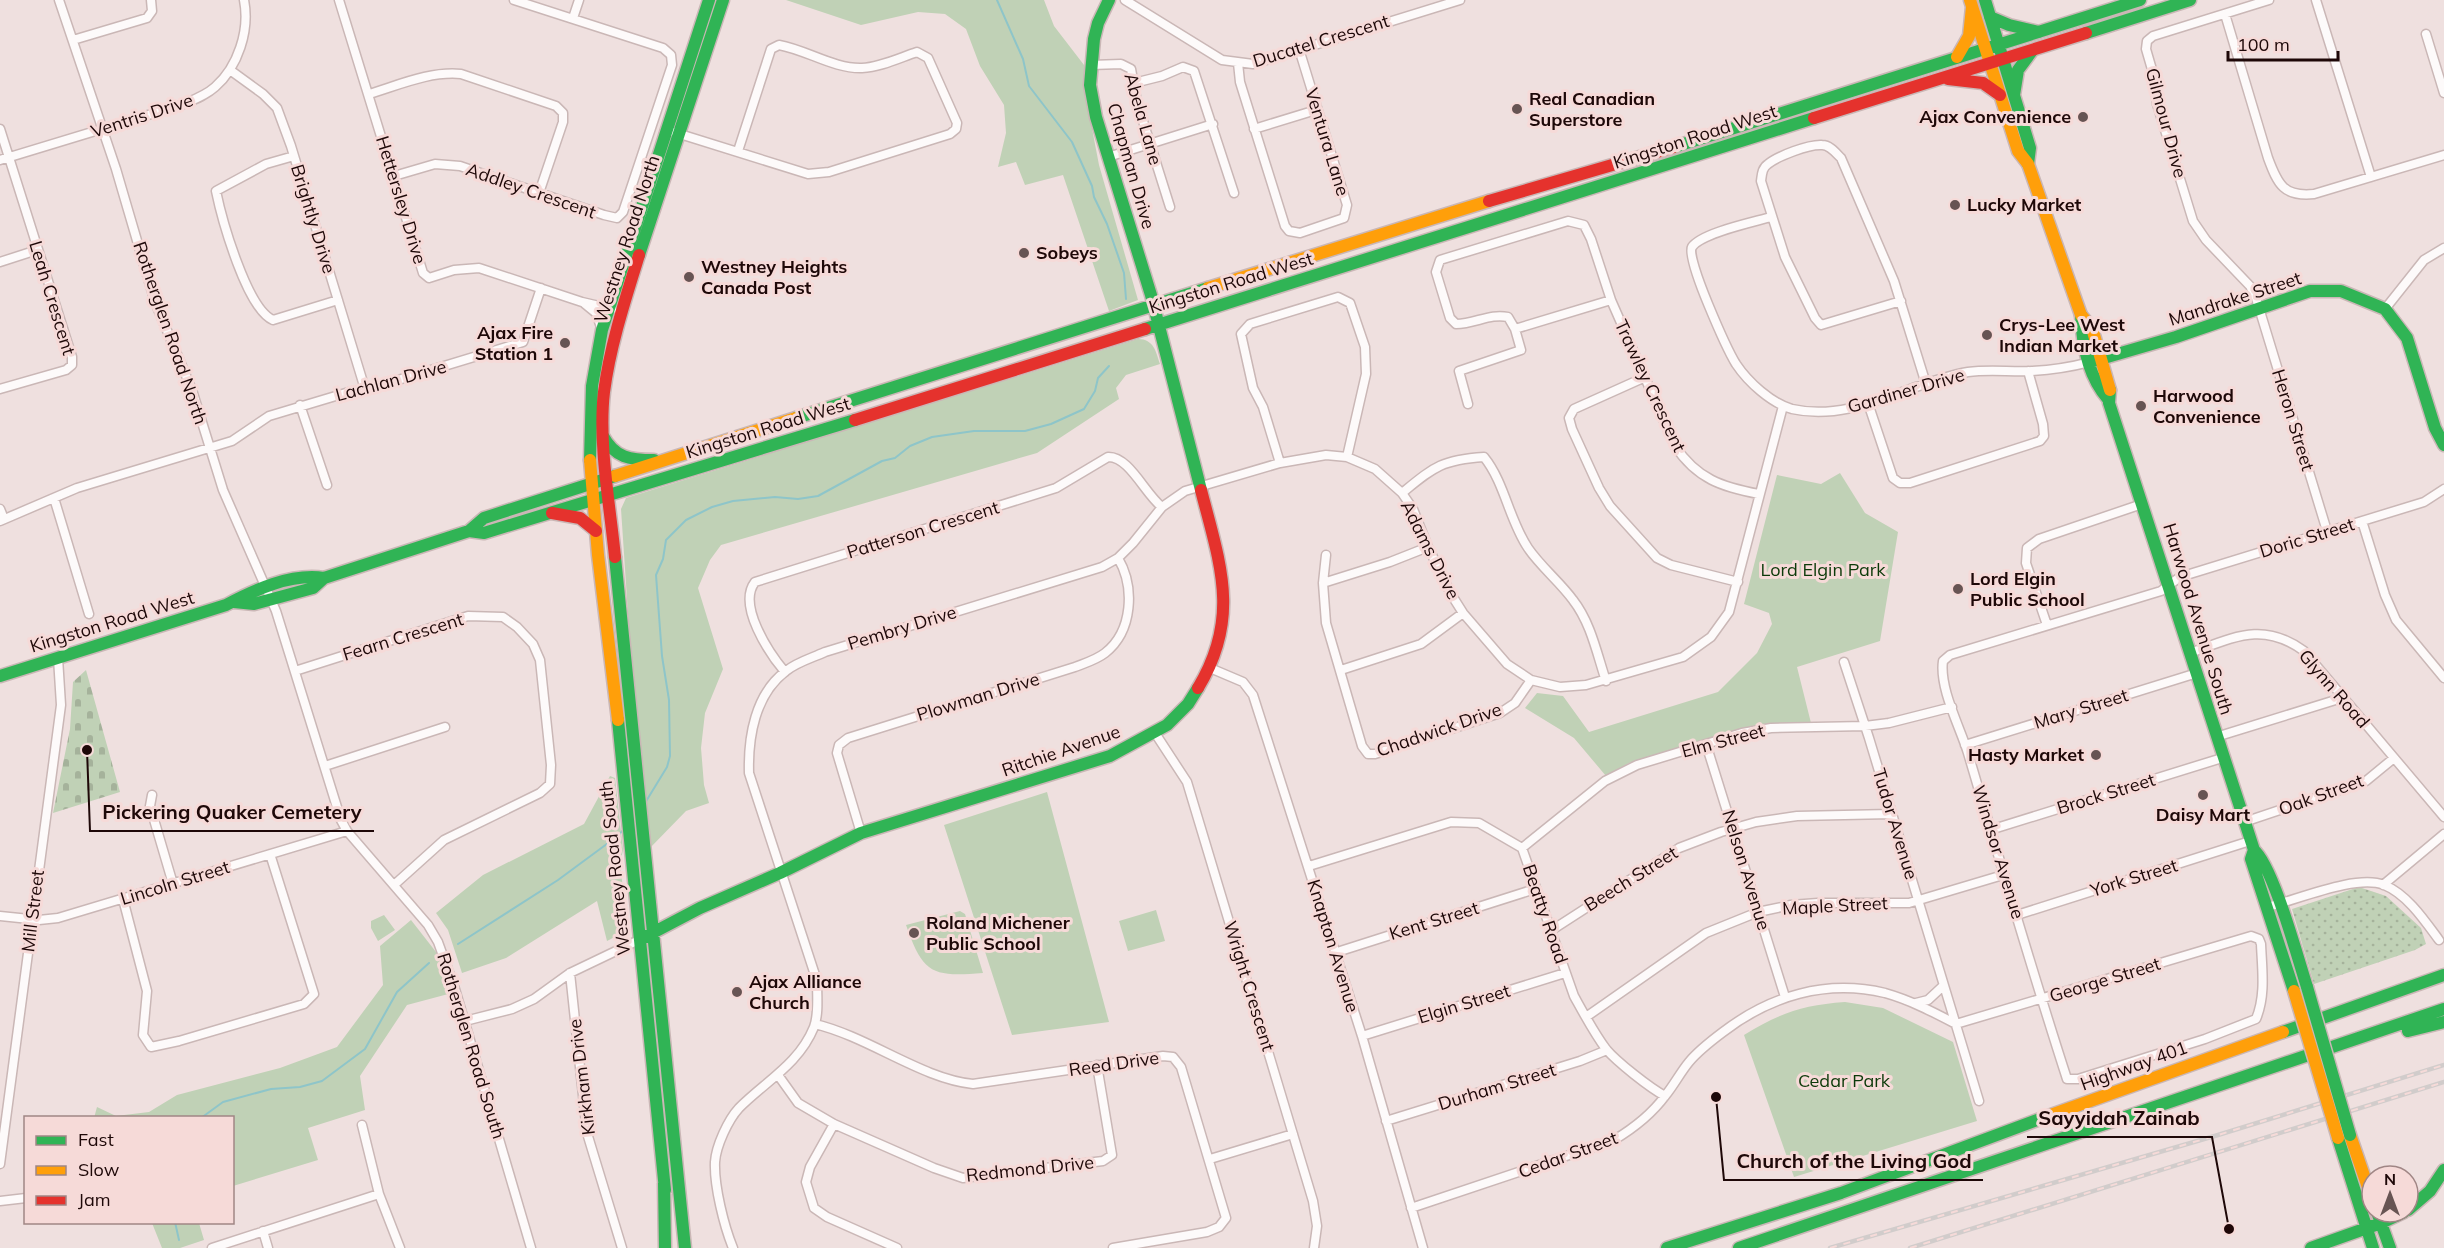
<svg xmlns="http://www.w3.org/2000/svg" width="2444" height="1248" font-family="Mulish,sans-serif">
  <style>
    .grass { fill: url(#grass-dots) }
    .cemetery { fill: url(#cemetery-stones) }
    .park { fill: #c0d1b6 }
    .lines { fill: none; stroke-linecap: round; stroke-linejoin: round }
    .stream { stroke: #8ec5c9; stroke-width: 2 }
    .street-casing { stroke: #cab7b6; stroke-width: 11 }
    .fast-casing { stroke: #cab7b6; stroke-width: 15 }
    .slow-casing { stroke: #cab7b6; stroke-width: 15 }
    .jam-casing { stroke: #cab7b6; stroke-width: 15 }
    .street { stroke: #fdfafa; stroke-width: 8 }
    .fast { stroke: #30b455; stroke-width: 12 }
    .slow { stroke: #ff9f0a; stroke-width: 12 }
    .jam { stroke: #e5322d; stroke-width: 12 }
    .rail-casing { stroke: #d1cccb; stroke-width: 4.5 }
    .rail { stroke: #f6dad8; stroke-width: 2; stroke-dasharray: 7; stroke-linecap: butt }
    .fast-bridge-casing { stroke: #cab7b6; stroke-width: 15; stroke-linecap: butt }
    .slow-bridge-casing { stroke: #cab7b6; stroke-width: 15; stroke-linecap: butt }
    .fast-bridge { stroke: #30b455; stroke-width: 12 }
    .slow-bridge { stroke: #ff9f0a; stroke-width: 12 }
    .poi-dot { fill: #675453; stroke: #f6dad8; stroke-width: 2 }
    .labels { text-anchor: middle; stroke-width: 6; stroke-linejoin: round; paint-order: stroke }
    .street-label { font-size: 18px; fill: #1e0808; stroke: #f6dad8 }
    .poi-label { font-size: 18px; font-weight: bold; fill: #1e0808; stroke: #f6dad8; text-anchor: start }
    .park-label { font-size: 18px; fill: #0c3a09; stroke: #f6dad8 }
    .leader { fill: none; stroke: #1e0808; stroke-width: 2 }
    .callout-dot { fill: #1e0808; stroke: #f6dad8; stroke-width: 2 }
    .callout-label { font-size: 20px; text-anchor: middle; font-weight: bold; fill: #1e0808; stroke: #f6dad8; stroke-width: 6; stroke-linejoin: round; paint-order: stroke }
  </style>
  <defs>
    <pattern id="grass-dots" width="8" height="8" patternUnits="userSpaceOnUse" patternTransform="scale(1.5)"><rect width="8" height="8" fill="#c0d1b6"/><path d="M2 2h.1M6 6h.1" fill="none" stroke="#a5b29b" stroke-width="1.8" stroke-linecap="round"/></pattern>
    <pattern id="cemetery-stones" width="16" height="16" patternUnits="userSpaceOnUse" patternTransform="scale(1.5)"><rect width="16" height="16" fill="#c0d1b6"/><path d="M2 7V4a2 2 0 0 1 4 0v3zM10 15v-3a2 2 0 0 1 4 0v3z" fill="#a5b29b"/></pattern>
  </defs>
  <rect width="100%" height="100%" fill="#efe0df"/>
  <path class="grass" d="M2359 887 2386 896 2421 928 2426 944 2415 950 2314 984 2292 909Z"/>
  <path class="cemetery" d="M86 670 120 792 53 813 70 729 73 682Z"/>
  <path class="park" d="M786 0H1044L1054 26 1084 65V87L1099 165 1138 300 1109 311 1063 175 1025 185 1016 162 998 167 1006 133 1004 105 980 66 966 29 945 14 918 12 861 25Z
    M1138 339C1154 339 1156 352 1160 364L1126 375 1116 388 1119 399 1037 453 721 545 710 560 698 588 723 669 705 713 701 748 704 785 709 803 686 811 649 849 635 718 621 509 626 498Z
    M1840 473 1865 513 1898 532 1880 641 1797 667 1811 723 1749 727 1722 734 1629 763 1606 776 1574 738 1525 708 1537 693 1563 696 1589 732 1718 692 1757 653 1772 624 1769 613 1744 604 1777 475 1821 484Z
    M610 776 615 778 623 850 620 864 628 930 607 941 597 901 506 958 462 973 448 930 436 913 483 875 584 824Z
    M1047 792 1109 1022 1012 1035 944 825Z
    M1156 910 1165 941 1128 951 1119 921Z
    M960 911 965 914 983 973C932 977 923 974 906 925Z
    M384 915 395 930 378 941 371 928V921Z
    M411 920 436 952 452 993 407 1005 360 1076 365 1110 308 1128 318 1160 233 1186 232 1118H94L97 1107 116 1116 149 1112 177 1095 280 1068 337 1047 383 985 380 946Z
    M1845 1002 1883 1008 1953 1042 1977 1121 1794 1177 1744 1035C1780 1013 1803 1005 1845 1002Z
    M152 1223H199L204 1240 180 1248H162Z"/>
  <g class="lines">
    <path class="stream" d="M997 0 1023 59 1029 86 1072 142 1092 186 1094 197 1107 224 1124 273 1126 299
      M645 803 667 767 670 756 669 700 662 656 656 575 663 559 666 540 686 520 712 507 733 501 775 497 798 499 818 496 882 461 895 458 910 446 932 437 974 431H1025L1051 424 1084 409 1095 391 1098 378 1109 366
      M458 944 558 880 619 835 626 826
      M201 1118 223 1102 271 1089 300 1087 322 1081 365 1049 397 992 429 963
      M175 1222 179 1240"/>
    <defs>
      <path id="street" d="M59 0 116 169 155 302 192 390 223 490 276 611 341 820 347 831 428 925 438 942 455 989 531 1248
        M339 0 423 273 429 278 454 270 479 268 582 302 612 309
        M1125 0 1222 60 1253 64 1460 0
        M2269 0 2153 36 2147 41 2146 49 2153 73 2157 104 2193 221 2206 240 2250 286 2256 298 2327 531
        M2316 0 2371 177
        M2225 14 2268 158C2278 185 2284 197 2314 194L2444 155
        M573 18 579 0
        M2426 34 2444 93
        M73 40 147 18 152 11 151 0
        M1238 63 1240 82 1285 226 1289 231 1300 233 1344 218 1347 205 1299 49
        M1091 65 1121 64 1131 69 1137 102 1170 207
        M230 70 263 94 277 108 291 146 365 389
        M1134 83 1162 76 1183 67 1194 71 1234 193
        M369 94C399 85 430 71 461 74L556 106 563 113V122L539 193
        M0 129 72 357V365L66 370 0 389
        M1254 129 1316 110
        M667 130 808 174 829 172 950 134 956 129 957 123 928 58 917 52C899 58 881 67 862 68 834 69 807 50 779 45L771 49 738 151
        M294 156 266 164 216 191C222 220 247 309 273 320L338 300
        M1108 157 1213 124
        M0 160 181 105C193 100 205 96 215 87 238 67 250 30 244 0
        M394 176 435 164 460 166 604 215 617 218 623 212 672 65 671 55 663 48 514 0
        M1771 217C1754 222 1701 233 1692 247 1685 258 1728 351 1736 364 1748 382 1771 403 1792 409 1854 423 1909 382 1968 372 1989 369 2010 372 2032 371 2051 370 2071 367 2090 362
        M0 262 37 250
        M1901 301 1821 325 1815 318 1785 257 1761 181C1762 174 1762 168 1768 164 1778 156 1809 144 1822 145 1830 145 1836 153 1841 158L1894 281 1926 384
        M585 304 596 313 602 330
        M2385 309 2424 260 2444 248
        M1515 329 1611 300
        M1643 378 1574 409 1569 418 1572 429 1599 488 1610 506 1657 558 1671 565 1738 582
        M1868 403 1893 478 1900 483H1910L2040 441 2044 436 2043 424 2028 371
        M1468 404 1459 371 1521 350 1515 329 1508 317C1490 313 1475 324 1456 324L1450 318 1436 272 1440 260 1568 221 1584 225 1591 239 1611 300 1675 446C1697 479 1722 487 1759 494
        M300 405 327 485
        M1280 463 1263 407 1253 388 1241 334 1250 324 1338 297 1350 303 1365 347 1366 374 1347 457
        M1402 493C1434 467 1441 460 1484 457 1505 483 1509 520 1528 548 1541 567 1560 582 1573 600 1591 623 1597 654 1606 681
        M54 498 89 614
        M0 509 4 519
        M0 521 77 488 232 441 269 416 349 392 375 387 523 342 541 288
        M2362 521 2385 595 2396 620 2444 678
        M1326 555 1323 583 1326 623 1362 746 1368 754H1375L1500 713 1515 703 1531 680
        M1323 583 1390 562 1428 547
        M2047 625 2026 563 2027 548 2039 539 2142 504
        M2190 653C2235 637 2263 621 2304 651L2444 817
        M1844 662 1869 738 1979 1101
        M1210 668 1243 682 1253 695 1362 1036 1423 1248
        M1341 670 1421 644 1463 613
        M295 671 468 616 503 617 517 627 533 644 540 660 551 765 550 784 540 793 444 840 394 885
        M785 672C769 653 737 605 755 582L1056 488 1108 457C1129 456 1145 494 1162 507
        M1155 733 1187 782 1313 1201 1317 1226 1314 1248
        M2216 737 2342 698
        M1706 744 1785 997
        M1965 745 2197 673
        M325 766 445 727
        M152 795 150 806 173 884
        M2244 822 2366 781 2394 758
        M1990 830 2222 758
        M861 833 837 753 839 745 848 738 1075 667C1085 663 1096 660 1105 653 1133 631 1135 587 1118 558
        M1522 848 1605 781 1637 765 1742 733 1771 728 1865 726 1889 723 1952 707
        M1309 866 1451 822 1479 823 1522 848 1574 996C1584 1014 1594 1033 1606 1049 1617 1062 1650 1088 1665 1096
        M2383 885 2444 834
        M123 899 147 991 143 1035 151 1047 179 1041 304 1004 314 994 270 854
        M2267 907C2297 900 2356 874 2384 885 2407 894 2425 921 2439 940
        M2017 915 2250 841
        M0 916 39 920 58 918 347 831
        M1552 930 1679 848 1721 832 1756 822 1797 816 1891 814
        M1334 953 1535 889
        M570 973 587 1133 622 1248
        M1916 1003 1928 1000 1943 986
        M1586 1017 1706 933 1758 912 1791 905 1818 903H1909L2003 875
        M465 1021 512 1009 534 999 570 973 641 939
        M815 1024C869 1037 922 1079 973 1084L1163 1056 1173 1057 1181 1067 1226 1218 1219 1227 1207 1232 1113 1248
        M1956 1024 2251 936 2259 939 2261 944C2262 969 2266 995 2256 1019L2205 1039 2078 1079H2067C2032 971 2000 862 1968 753 1960 727 1939 688 1943 661L1950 655 2161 591 2180 577 2424 502 2444 489
        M1362 1036 1565 973
        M778 1075 798 1103 834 1124 934 1168 963 1178 1103 1161 1112 1155 1097 1065
        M1386 1121 1580 1061 1607 1050
        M834 1124 810 1167 806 1182 814 1208 827 1217 897 1248
        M362 1125 379 1194 400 1248
        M1210 1159 1293 1134
        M0 1164 61 705 58 658
        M0 1201 26 1198
        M1411 1208 1614 1140C1634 1128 1651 1115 1665 1096 1674 1085 1680 1073 1689 1062 1698 1051 1711 1041 1723 1032 1770 996 1826 979 1885 993 1910 1000 1933 1012 1956 1024
        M263 1231 268 1248
        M212 1248 379 1194
        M733 1248C724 1226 714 1186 715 1162 716 1146 728 1120 739 1108 766 1081 799 1064 814 1027 819 1014 817 996 817 981L749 773C748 737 755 694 786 671 797 662 812 658 825 652L1102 567 1118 558 1133 543 1162 507 1185 491 1280 463 1326 455 1347 457 1375 469 1402 493 1413 509 1428 547 1451 594 1463 613 1507 664 1531 680 1560 687 1586 685 1683 657 1711 637 1729 612 1783 406"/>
      <path id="fast" d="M1109 0 1098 23 1094 39 1090 85 1096 117 1151 295 1201 490
        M1985 0 2030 148 2028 164
        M1990 17 2009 25 2039 32
        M2086 33 2190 0
        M2014 95 2018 70 2032 51
        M1674 147 2140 0
        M639 255 723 0
        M2081 315C2082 344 2088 376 2108 399
        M1145 329 1814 118
        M2090 362 2176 337 2310 291H2341L2385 309 2407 338 2435 428 2444 445
        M2110 390 2109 403 2254 850C2273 866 2298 959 2307 987
        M796 418 1208 288
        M603 436C615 458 630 460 654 460
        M590 460 592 386 602 330 709 0
        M469 531 484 533 855 420
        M615 557 685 1248
        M234 602 254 604 313 588 324 578
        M0 676 226 605C254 590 291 573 324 578L469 531 484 518 615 476
        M618 720 665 1190
        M2254 850 2251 859 2294 991
        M641 939 700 908 780 873 861 833 1110 756 1167 725 1188 704 1198 688
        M2408 1031 2444 1022
        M2283 1032 2444 975
        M2338 1138 2373 1248
        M664 1183 665 1248
        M2408 1210 2430 1191 2444 1170
        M2377 1212 2390 1248
        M1667 1248 1841 1193 2048 1116
        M1739 1248 2444 1009
        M2311 1248 2381 1223 2404 1212"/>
      <path id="slow" d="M1970 0 2018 151 2028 164 2081 315 2092 328 2110 390
        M1957 57 1969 36 1972 7
        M1208 288 1489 201
        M590 460 598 555 618 720
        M615 476 796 418
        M2048 1116 2283 1032
        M2350 1135 2372 1199"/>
      <path id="jam" d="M1948 79 1983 83 2000 95
        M1814 118 2086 33
        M1489 201 1674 147
        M855 420 1145 329
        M552 513 580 518 596 531
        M615 557C610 506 598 443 604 392 610 346 625 300 639 255
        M1198 688C1241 617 1220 564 1201 490"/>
    </defs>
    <use href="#street" class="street-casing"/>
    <use href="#fast" class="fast-casing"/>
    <use href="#slow" class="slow-casing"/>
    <use href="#jam" class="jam-casing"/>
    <use href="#street" class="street"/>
    <use href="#fast" class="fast"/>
    <use href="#slow" class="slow"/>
    <use href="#jam" class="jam"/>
    <defs>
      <path id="rail" d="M1830 1248 2218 1135 2444 1065
        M1910 1248 2444 1082"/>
    </defs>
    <use href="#rail" class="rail-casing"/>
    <use href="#rail" class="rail"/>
    <defs>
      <path id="fast-bridge" d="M2307 987 2350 1135"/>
      <path id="slow-bridge" d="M2294 991 2338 1138"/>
    </defs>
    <use href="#fast-bridge" class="fast-bridge-casing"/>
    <use href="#slow-bridge" class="slow-bridge-casing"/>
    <use href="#fast-bridge" class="fast-bridge"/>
    <use href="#slow-bridge" class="slow-bridge"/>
  </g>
  <g class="poi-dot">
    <circle cx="1517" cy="109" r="6"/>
    <circle cx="2083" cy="117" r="6"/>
    <circle cx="1955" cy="205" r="6"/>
    <circle cx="1024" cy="253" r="6"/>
    <circle cx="689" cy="277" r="6"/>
    <circle cx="1987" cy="335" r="6"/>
    <circle cx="565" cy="343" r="6"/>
    <circle cx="2141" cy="406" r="6"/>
    <circle cx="1958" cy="589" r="6"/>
    <circle cx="2096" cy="755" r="6"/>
    <circle cx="2203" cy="795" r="6"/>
    <circle cx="914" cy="933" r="6"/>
    <circle cx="737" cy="992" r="6"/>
  </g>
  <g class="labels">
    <g class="street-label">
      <text transform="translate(1321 41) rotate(-17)" y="6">Ducatel Crescent</text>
      <text transform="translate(142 116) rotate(-18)" y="6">Ventris Drive</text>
      <text transform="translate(1143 119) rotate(74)" y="6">Abela Lane</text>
      <text transform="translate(2166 123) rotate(75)" y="6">Gilmour Drive</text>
      <text transform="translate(1695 137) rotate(-18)" y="6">Kingston Road West</text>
      <text transform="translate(1327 142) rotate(73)" y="6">Ventura Lane</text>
      <text transform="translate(1131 166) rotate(74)" y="6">Chapman Drive</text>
      <text transform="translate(531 191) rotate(19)" y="6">Addley Crescent</text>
      <text transform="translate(401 200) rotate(73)" y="6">Hettersley Drive</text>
      <text transform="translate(313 219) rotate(73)" y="6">Brightly Drive</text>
      <text transform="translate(627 239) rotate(-72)" y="6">Westney Road North</text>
      <text transform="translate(1231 283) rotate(-17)" y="6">Kingston Road West</text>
      <text transform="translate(52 298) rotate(73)" y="6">Leah Crescent</text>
      <text transform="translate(2235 299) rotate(-18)" y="6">Mandrake Street</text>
      <text transform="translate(170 333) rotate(71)" y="6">Rotherglen Road North</text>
      <text transform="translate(391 381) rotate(-15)" y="6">Lachlan Drive</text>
      <text transform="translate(1650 386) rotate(65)" y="6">Trawley Crescent</text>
      <text transform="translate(1906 391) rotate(-16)" y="6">Gardiner Drive</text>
      <text transform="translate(2293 420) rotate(73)" y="6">Heron Street</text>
      <text transform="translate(768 428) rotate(-17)" y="6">Kingston Road West</text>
      <text transform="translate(923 530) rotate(-17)" y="6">Patterson Crescent</text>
      <text transform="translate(2307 538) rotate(-17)" y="6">Doric Street</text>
      <text transform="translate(1430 550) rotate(63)" y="6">Adams Drive</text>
      <text transform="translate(2198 619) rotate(73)" y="6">Harwood Avenue South</text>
      <text transform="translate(112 622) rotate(-17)" y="6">Kingston Road West</text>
      <text transform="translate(902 628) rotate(-17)" y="6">Pembry Drive</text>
      <text transform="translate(403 637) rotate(-17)" y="6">Fearn Crescent</text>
      <text transform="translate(2334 689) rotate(49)" y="6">Glynn Road</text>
      <text transform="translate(978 697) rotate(-17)" y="6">Plowman Drive</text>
      <text transform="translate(2081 709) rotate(-17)" y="6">Mary Street</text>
      <text transform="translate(1439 730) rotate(-19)" y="6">Chadwick Drive</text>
      <text transform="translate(1723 741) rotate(-15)" y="6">Elm Street</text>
      <text transform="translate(1061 751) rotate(-19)" y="6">Ritchie Avenue</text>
      <text transform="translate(2106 794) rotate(-17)" y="6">Brock Street</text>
      <text transform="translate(2321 795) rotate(-20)" y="6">Oak Street</text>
      <text transform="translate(1895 824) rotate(73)" y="6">Tudor Avenue</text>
      <text transform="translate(1998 852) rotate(73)" y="6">Windsor Avenue</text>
      <text transform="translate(615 868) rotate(-96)" y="6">Westney Road South</text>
      <text transform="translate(1746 870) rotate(73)" y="6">Nelson Avenue</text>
      <text transform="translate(2134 878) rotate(-17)" y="6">York Street</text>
      <text transform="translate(1631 879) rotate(-32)" y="6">Beech Street</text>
      <text transform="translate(175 883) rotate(-17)" y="6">Lincoln Street</text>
      <text transform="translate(1835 906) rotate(-3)" y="6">Maple Street</text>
      <text transform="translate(33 911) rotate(-83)" y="6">Mill Street</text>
      <text transform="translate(1545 914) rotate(71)" y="6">Beatty Road</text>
      <text transform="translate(1434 921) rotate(-17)" y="6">Kent Street</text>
      <text transform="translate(1333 946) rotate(73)" y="6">Knapton Avenue</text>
      <text transform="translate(2105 980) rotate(-17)" y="6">George Street</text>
      <text transform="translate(1249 986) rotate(73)" y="6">Wright Crescent</text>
      <text transform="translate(1464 1004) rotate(-17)" y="6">Elgin Street</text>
      <text transform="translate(471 1046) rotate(73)" y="6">Rotherglen Road South</text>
      <text transform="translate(1114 1064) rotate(-8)" y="6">Reed Drive</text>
      <text transform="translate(2134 1066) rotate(-20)" y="6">Highway 401</text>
      <text transform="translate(582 1077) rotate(-97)" y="6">Kirkham Drive</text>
      <text transform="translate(1497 1087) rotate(-17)" y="6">Durham Street</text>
      <text transform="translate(1568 1155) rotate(-20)" y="6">Cedar Street</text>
      <text transform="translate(1030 1169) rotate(-6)" y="6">Redmond Drive</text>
    </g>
    <g class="poi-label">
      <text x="1529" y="105">Real Canadian<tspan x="1529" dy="21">Superstore</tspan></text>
      <text x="2071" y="123" text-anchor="end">Ajax Convenience</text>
      <text x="1967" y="211">Lucky Market</text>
      <text x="1036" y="259">Sobeys</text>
      <text x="701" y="273">Westney Heights<tspan x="701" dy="21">Canada Post</tspan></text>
      <text x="1999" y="331">Crys-Lee West<tspan x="1999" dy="21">Indian Market</tspan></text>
      <text x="553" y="339" text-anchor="end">Ajax Fire<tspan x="553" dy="21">Station 1</tspan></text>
      <text x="2153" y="402">Harwood<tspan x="2153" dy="21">Convenience</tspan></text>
      <text x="1970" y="585">Lord Elgin<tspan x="1970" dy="21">Public School</tspan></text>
      <text x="2084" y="761" text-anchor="end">Hasty Market</text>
      <text x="2203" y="821" text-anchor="middle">Daisy Mart</text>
      <text x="926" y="929">Roland Michener<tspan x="926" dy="21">Public School</tspan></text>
      <text x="749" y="988">Ajax Alliance<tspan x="749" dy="21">Church</tspan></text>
    </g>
    <g class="park-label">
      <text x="1823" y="576">Lord Elgin Park</text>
      <text x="1844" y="1087">Cedar Park</text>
    </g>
  </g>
  <path class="leader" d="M87 750L90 831H374M2229 1229L2212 1137H2027M1716 1097L1724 1180H1983"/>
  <g class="callout-dot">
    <circle cx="87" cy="750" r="6"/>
    <circle cx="2229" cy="1229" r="6"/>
    <circle cx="1716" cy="1097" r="6"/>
  </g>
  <g class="callout-label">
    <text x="232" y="819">Pickering Quaker Cemetery</text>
    <text x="2119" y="1125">Sayyidah Zainab</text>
    <text x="1854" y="1168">Church of the Living God</text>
  </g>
  <rect x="24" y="1116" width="210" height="108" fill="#f6dad8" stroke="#a08685" stroke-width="1.5"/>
  <rect x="36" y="1136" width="30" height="9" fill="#30b455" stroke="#a08685" stroke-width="1.5"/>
  <text x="78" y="1146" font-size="18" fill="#1e0808">Fast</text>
  <rect x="36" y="1166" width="30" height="9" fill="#ff9f0a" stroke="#a08685" stroke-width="1.5"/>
  <text x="78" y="1176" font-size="18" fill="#1e0808">Slow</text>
  <rect x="36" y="1196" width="30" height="9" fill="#e5322d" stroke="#a08685" stroke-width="1.5"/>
  <text x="78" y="1206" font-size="18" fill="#1e0808">Jam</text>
  <g transform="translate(2390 1194)"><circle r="28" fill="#f6dad8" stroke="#a08685" stroke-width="1.5"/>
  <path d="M0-4.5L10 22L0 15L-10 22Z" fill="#675453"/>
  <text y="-9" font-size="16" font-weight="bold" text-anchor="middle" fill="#1e0808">N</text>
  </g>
  <path d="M2228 51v9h110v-9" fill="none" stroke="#1e0808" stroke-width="3"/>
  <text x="2237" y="51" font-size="18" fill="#1e0808" stroke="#f6dad8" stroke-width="4.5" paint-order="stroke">100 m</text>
</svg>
